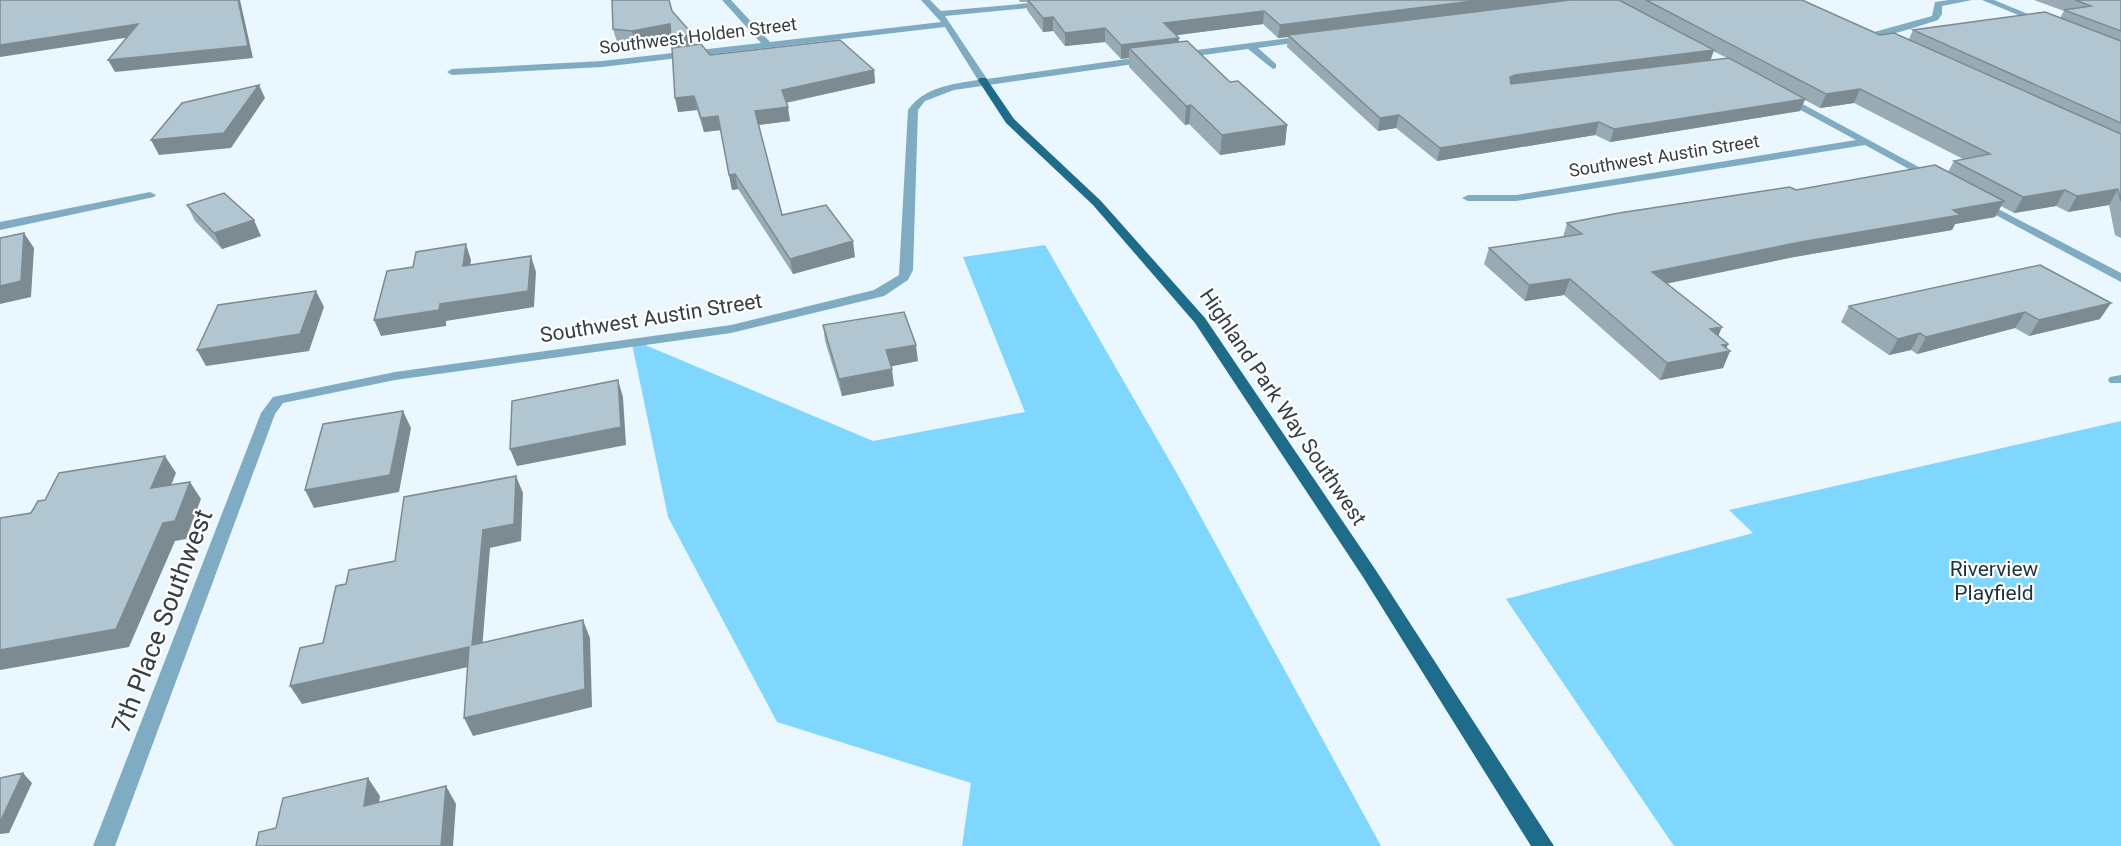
<svg xmlns="http://www.w3.org/2000/svg" width="2121" height="846" font-family="Roboto,sans-serif">
  <style>
    .green { fill: #7fd7fd }
    .lines { fill: none; stroke-linecap: round; stroke-linejoin: round }
    .minor { fill: #7facc2; fill-rule: evenodd }
    .major { fill: #1e6c8a; fill-rule: evenodd }
    .wall { fill: #98aab3; fill-rule: evenodd }
    .shaded-wall { fill: #7c8b92 }
    .building { fill: #b1c6d0; stroke: #7c8b92; stroke-width: 1.5 }
    .labels { text-anchor: middle; stroke-width: 4.5; stroke-linejoin: round; paint-order: stroke }
    .far-street-label { font-size: 18px; fill: #353e42; stroke: #fff }
    .street-label { font-size: 21px; fill: #353e42; stroke: #fff }
    .park-label { font-size: 21px; fill: #1e333c; stroke: #fff }
    .near-street-label { font-size: 26px; fill: #353e42; stroke: #fff }
  </style>
  <rect width="100%" height="100%" fill="#eaf7fe"/>
  <path class="green" d="M1045 245 1179 477 1381 846H962L971 783 777 722 668 517 631 339 873 441 1025 412 963 257Z
    M2121 421V846H1674L1506 599 1753 533 1729 510Z"/>
  <g class="lines">
    <path class="minor" d="M722 0H731L770 42 941 22 921 0H930L941 11 1042 2 1043 4 1039 7 945 16 987 79 1148 56 1153 59 1148 62 954 90 925 101 918 110 913 270 908 280 884 296 731 333 395 380 283 403 275 414 115 846H93L261 413 273 397 395 372 731 325 874 290 899 275 908 110C924 87 952 84 978 80L945 27 602 67 452 75 447 72 452 69 602 61 761 43Z
      M1949 0H1972L1942 6V14L1938 20C1923 24 1879 42 1867 34L1932 16 1935 2Z
      M1982 0H1994L2047 22 2040 24Z
      M1306 36 1309 37V41L1258 48 1276 64V68L1273 69 1248 49 1181 58 1176 55 1181 52Z
      M1786 95 1939 178 1933 181 1929 180 1865 145 1516 201H1468L1462 198 1468 195H1516L1856 140 1782 100 1781 98Z
      M150 192 156 195 154 197 0 230V222Z
      M1981 200 2121 273V282L1977 205 1975 203Z
      M2121 375V383H2110L2108 380 2110 377Z"/>
    <path class="major" d="M980 78H986L1014 119 1101 201 1205 318 1375 569 1554 846H1531L1363 577 1195 323 1093 205 1006 123 978 80Z"/>
  </g>
  <path class="wall" d="M1019 0H1619L1621 1V0H1802L1880 35 1909 39 1913 30 2060 18 2064 11 2034 0H2121V238L2115 235 2109 205 2068 212 2056 206 2014 213 2001 206 1995 217 1955 224 1952 230 1794 257 1666 283 1719 336 1728 344 1726 348 1730 351 1723 368 1660 380 1564 295 1525 301 1484 264 1489 248 1563 237 1567 223 1796 190 1948 172 1954 161 1963 159 1854 103 1820 108 1805 100 1800 111 1610 142 1595 135 1437 161 1396 128 1378 131 1287 47 1288 37 1278 38 1263 24 1176 35 1179 38 1178 42 1287 125 1285 145 1220 155 1189 124 1185 125 1129 67V58L1121 59 1105 42 1065 46 1053 31 1043 32 1027 10V2H1020ZM1713 51 1727 58 1710 60Z
    M672 11 693 35 695 45 710 55 874 70 875 83 786 103 790 121 758 125 782 215 855 257 793 274 738 189 732 190 721 130 704 132 697 110 678 112 673 47 671 37 635 44 617 42 613 29Z
    M187 205 261 236 222 249 195 221Z
    M2040 265 2100 319 2029 336 2015 328 1917 354 1911 350 1889 355 1841 322 1849 306Z
    M823 325 918 361 891 366 894 386 842 396 825 341Z"/>
  <path class="shaded-wall" d="M238 0H240L253 58 115 72 108 60Z
    M1481 0H1578L1288 35V37L1278 38 1280 25Z
    M1264 11 1263 24 1163 37 1164 23Z
    M1053 17V31L1043 32V18Z
    M138 24 144 35 0 57V45Z
    M670 24 673 37 635 44 632 31Z
    M1105 28V42L1065 46V33Z
    M693 35 695 48 674 51 671 38Z
    M1179 38 1178 51 1129 48V58L1121 59V45Z
    M1714 50 1710 62 1507 90 1510 77 1515 75Z
    M874 70 875 83 784 103 782 90Z
    M259 85 265 98 231 148 159 155 151 140Z
    M1860 89 1854 103 1820 108 1826 94Z
    M694 96 697 110 678 112 675 98Z
    M1805 99 1800 111 1610 142 1614 129Z
    M1191 105 1189 124 1185 125 1186 106Z
    M788 107 790 121 757 125 755 111Z
    M1399 115 1396 128 1378 131 1380 118Z
    M718 116 721 130 704 132 701 118Z
    M1599 122 1595 135 1437 161 1440 148Z
    M1287 125 1285 145 1220 155 1222 135Z
    M735 174 738 189 732 190 729 175Z
    M2118 189 2109 205 2068 212 2077 196Z
    M2065 190 2056 206 2014 213 2023 197Z
    M2004 201 1995 217 1955 224 1952 230 1794 257 1646 288 1652 272 1953 210Z
    M254 220 261 236 222 249 214 233Z
    M24 233 34 248 31 297 0 304V286Z
    M853 241 855 257 793 274 790 259Z
    M466 244 471 260 468 282 463 266Z
    M531 256 536 272 534 307 446 321V326L381 336 374 320 440 304Z
    M1570 279 1564 295 1525 301 1529 285Z
    M316 291 324 307 309 351 206 366 197 350Z
    M2111 303 2100 319 2029 336 2039 320Z
    M2025 312 2015 328 1917 354 1926 337Z
    M1722 327 1715 344 1710 329Z
    M1920 333 1911 350 1889 355 1898 339Z
    M1728 344 1725 352 1730 351 1723 368 1660 380 1667 363Z
    M916 345 918 361 888 367 886 350Z
    M892 369 894 386 842 396 839 379Z
    M618 380 623 397 626 445 517 466 510 449Z
    M403 411 411 428 399 492 314 508 305 490Z
    M165 456 176 473 163 506 151 488Z
    M516 476 523 493 521 541 490 548 481 663 472 645 483 530Z
    M190 482 201 499 186 539 175 541 129 647 0 670V650Z
    M583 620 590 638 592 707 473 736 464 718Z
    M469 647 477 665 302 704 290 686Z
    M23 773 32 783 9 833 0 834V822Z
    M368 778 380 796 376 823 364 806Z
    M446 786 456 804 453 846H441Z"/>
  <path class="building" d="M0 0H238L248 46 108 60 138 24 0 45Z
    M612 0H669L672 11 693 35 671 38 670 24 632 31 613 29Z
    M1028 0H1481L1280 25 1264 11 1164 23 1179 38 1121 45 1105 28 1065 33 1053 17 1043 18Z
    M1570 0H1619L1714 50 1515 75 1510 77 1511 84 1729 58 1805 99 1614 129 1599 122 1440 148 1399 115 1380 118 1288 35Z
    M1646 0H1802L1880 35 1894 33 2121 134V201L2118 189 2077 196 2065 190 2023 197 1954 161 1990 154 1860 89 1826 94Z
    M2075 0H2121V31L2064 10 2091 6Z
    M2045 12 2121 41V123L1913 30Z
    M840 40 874 70 782 90 788 107 755 111 782 215 826 205 853 241 790 259 735 174 729 175 718 116 701 118 694 96 675 98 672 48 701 44 710 55Z
    M1187 41 1230 82 1238 81 1287 125 1222 135 1191 105 1186 106 1129 48Z
    M259 85 224 133 151 140 182 103Z
    M1935 165 2004 201 1953 210 1960 215 1801 242 1652 272 1722 327 1710 329 1728 344 1722 345 1730 351 1667 363 1570 279 1529 285 1489 248 1582 234 1567 223 1619 213 1790 187 1796 190Z
    M224 193 254 220 214 233 187 205Z
    M24 233 21 281 0 286V238Z
    M466 244 463 266 531 256 528 291 440 304 439 310 374 320 387 271 413 267 416 252Z
    M2040 265 2111 303 2039 320 2025 312 1926 337 1920 333 1898 339 1849 306Z
    M316 291 300 334 197 350 218 305Z
    M904 312 916 345 886 350 892 369 839 379 823 325Z
    M618 380 621 427 510 449 512 401Z
    M403 411 390 475 305 490 323 424Z
    M165 456 151 488 190 482 175 521 163 523 116 629 0 650V518L31 513 38 501 45 500 59 473Z
    M516 476 514 524 483 530 472 645 583 620 585 689 464 718 469 647 290 686 300 648 323 643 336 586 346 584 349 570 395 561 404 497Z
    M23 773 0 822V778Z
    M368 778 364 806 446 786 441 846H256L259 832 276 828 283 798Z"/>
  <g class="labels">
    <g class="far-street-label">
      <text transform="translate(698 36) rotate(-7)" y="6">Southwest Holden Street</text>
      <text transform="translate(1664 156) rotate(-9)" y="6">Southwest Austin Street</text>
    </g>
    <g class="street-label">
      <text transform="translate(651 318) rotate(-9)" y="7">Southwest Austin Street</text>
      <text transform="translate(1283 407) rotate(56)" y="7">Highland Park Way Southwest</text>
    </g>
    <g class="park-label">
      <text x="1994" y="576">Riverview<tspan x="1994" dy="24">Playfield</tspan></text>
    </g>
    <g class="near-street-label">
      <text transform="translate(162 621) rotate(-69)" y="9">7th Place Southwest</text>
    </g>
  </g>
</svg>
